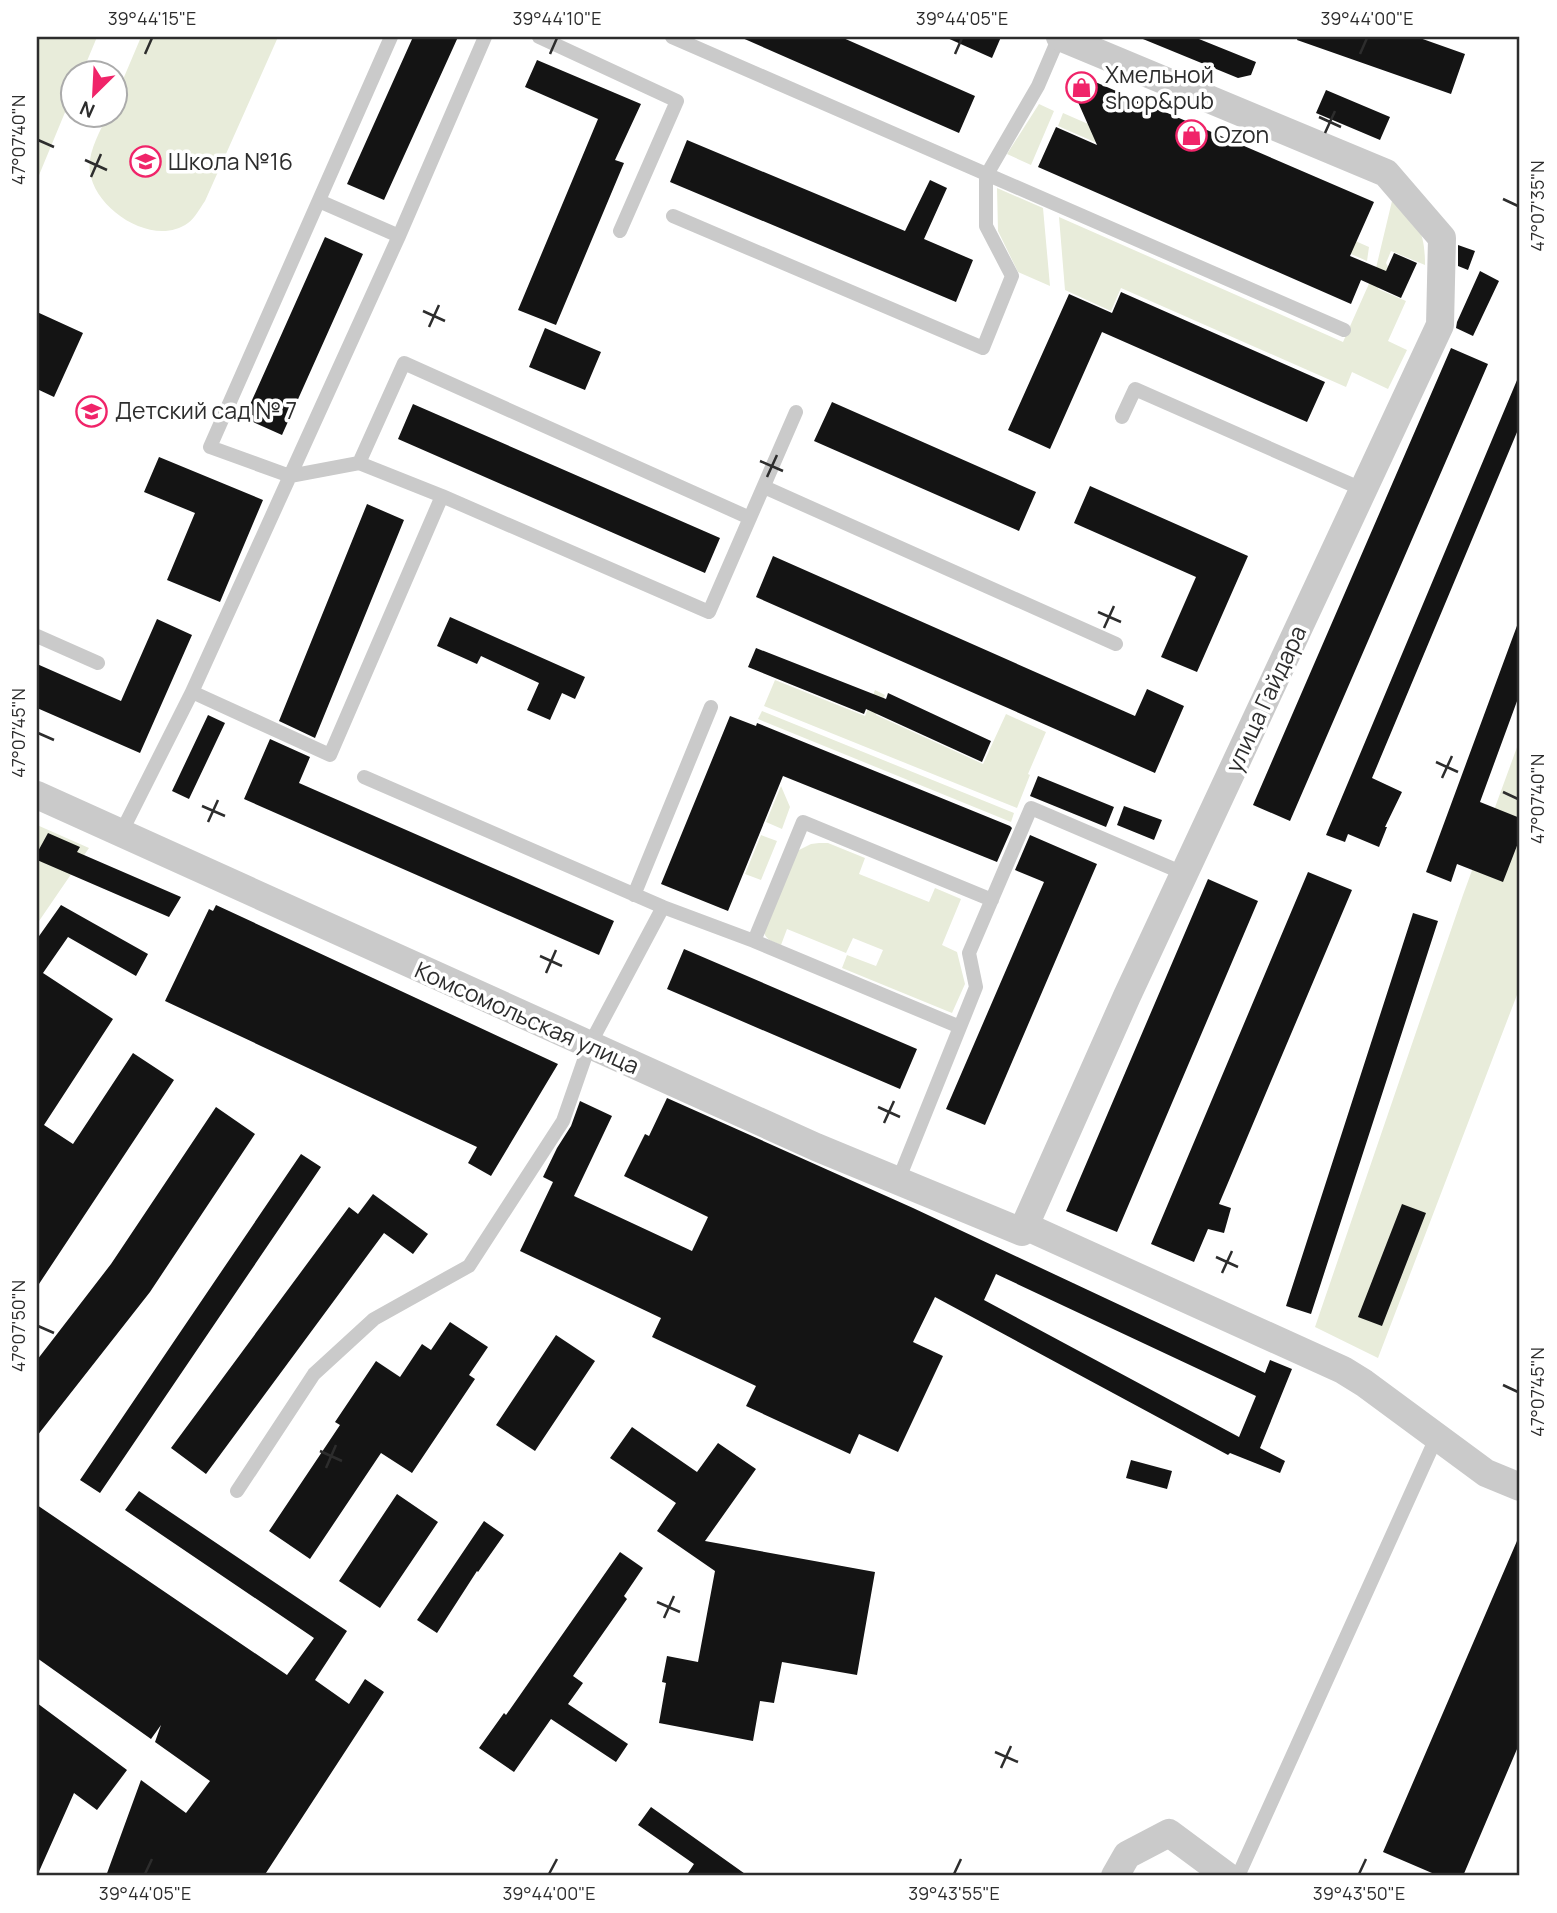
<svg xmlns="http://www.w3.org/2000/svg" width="1557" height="1913" font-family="Manrope,sans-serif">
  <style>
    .green { fill: #e8ecda }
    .building { fill: #141414; fill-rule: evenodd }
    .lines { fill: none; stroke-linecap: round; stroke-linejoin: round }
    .lane { stroke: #cacaca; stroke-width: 14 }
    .street { stroke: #cacaca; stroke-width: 28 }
    .ticks { fill: none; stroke: #2d2d2d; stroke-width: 2.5 }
    .labels { text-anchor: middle; stroke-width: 7; stroke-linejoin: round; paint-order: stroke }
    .poi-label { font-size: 23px; fill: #2d2d2d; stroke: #fff; text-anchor: start }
    .street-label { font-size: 23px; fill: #2d2d2d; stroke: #fff }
    .neatline { fill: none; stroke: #2d2d2d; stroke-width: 2.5 }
    .ticks-label { font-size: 18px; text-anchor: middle; fill: #2d2d2d }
  </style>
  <rect width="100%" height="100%" fill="#fff"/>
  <path class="green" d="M37 37H97L82 73 74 74 73 93 37 180Z
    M141 37H278L205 201C200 208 195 218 188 223 154 248 95 210 90 172 87 153 100 132 107 116H116V96Z
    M1039 104 1054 111 1031 165 1007 154Z
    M1063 113 1369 247 1367 261 1058 126Z
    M997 188 1043 208 1050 286 1018 272 998 231Z
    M1392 201C1418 220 1425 231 1425 265L1391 251 1386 263 1388 267 1378 289 1406 301 1388 341 1407 350 1388 389 1352 372 1346 387 1121 288 1111 311 1065 290 1059 217 1343 342 1376 268Z
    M775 680 865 716 875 690 885 695 876 715 983 764 1006 714 1046 732 1028 774 1030 775 1017 808 764 706Z
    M762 711 1014 813 1011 822 758 719Z
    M1520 739V987L1378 1358 1315 1327 1463 895Z
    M781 786 790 807 782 829 766 822Z
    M37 825 89 848 37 924Z
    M761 835 777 841 761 880 745 874Z
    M819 843H828L865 858 859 874 929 902 935 888 961 899 942 945 957 952 965 984 952 1013 842 968 847 955 876 966 883 950 853 938 846 953 787 929 781 945C771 941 765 940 763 929L795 852 811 844Z"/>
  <path class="building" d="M413 37H458L384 200 347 184Z
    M740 37H841L975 96 959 133Z
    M945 37H1001L992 58Z
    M1138 37H1194L1256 62 1251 75 1238 78Z
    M1298 37H1417L1465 54 1451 94 1297 40Z
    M537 60 641 104 615 160 624 163 556 325 518 310 598 119 525 87Z
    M1086 78 1374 202 1350 256 1386 271 1394 253 1417 263 1401 298 1361 280 1351 304 1038 167 1056 127 1097 145 1074 93 1080 79Z
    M1326 90 1390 117 1380 140 1316 113Z
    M687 140 905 231 930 180 947 188 924 239 973 260 956 302 670 182Z
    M325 237 363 254 282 435 244 418Z
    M1458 245 1475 251 1468 270 1458 266Z
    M1480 271 1499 281 1473 336 1456 328 1457 322Z
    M1121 292 1325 382 1307 422 1102 332 1050 449 1008 430 1069 294 1112 313Z
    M37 312 83 333 54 397 37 389Z
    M545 328 601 352 585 390 529 367Z
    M1451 348 1488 364 1290 821 1253 805Z
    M1520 373V425L1372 778 1402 792 1385 827H1387L1379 847 1348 834 1345 842 1326 835Z
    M832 402 1036 492 1019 531 814 441Z
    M413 404 720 538 705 573 398 439Z
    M159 457 263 500 220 602 167 580 195 513 144 492Z
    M1090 486 1248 556 1197 672 1161 657 1196 577 1074 523Z
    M367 504 404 520 315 738 279 721Z
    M773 556 1135 716 1147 689 1184 706 1155 773 756 597Z
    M450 617 585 677 575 699 562 693 550 720 527 710 539 683 481 656 477 664 437 646Z
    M157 619 192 635 140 753 37 708V664L121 701Z
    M1518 623H1520V693L1480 802 1520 818V838L1503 882 1457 864 1451 882 1426 872Z
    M756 648 886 699 888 693 991 741 982 762 866 709 864 714 748 667Z
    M208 715 225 723 189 799 172 791Z
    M730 716 756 726 757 723 1010 826 1012 828 997 862 783 776 728 911 661 884Z
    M270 739 310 757 299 783 614 921 599 955 244 799Z
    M1038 776 1114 807 1106 827 1030 796Z
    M1124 806 1162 820 1154 840 1117 825Z
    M48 833 80 847 77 852 181 897 169 917 37 860V853Z
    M1030 835 1097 864 985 1125 946 1109 1044 882 1015 870Z
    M1308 872 1352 890 1219 1204 1231 1208 1224 1233 1208 1229 1194 1262 1151 1244Z
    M1208 879 1258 901 1117 1232 1066 1211Z
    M61 905 148 954 136 976 68 937 43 973 113 1019 44 1125 73 1144 133 1053 174 1080 37 1287V939Z
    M216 905 558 1064 491 1176 468 1163 477 1147 165 1001 209 909 213 911Z
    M1413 913 1438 921 1311 1314 1286 1306Z
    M684 949 917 1049 900 1089 667 989Z
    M667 1098 913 1208 1265 1373 1270 1360 1292 1369 1260 1448 1285 1461 1280 1473 1230 1453 1228 1455 935 1297 913 1342 943 1356 898 1452 859 1434 850 1454 746 1406 756 1386 652 1337 661 1318 520 1251 553 1182 543 1177 557 1148 571 1126 580 1101 612 1116 574 1196 692 1251 708 1217 624 1176 645 1134 649 1136ZM996 1274 1256 1396 1239 1437 984 1300Z
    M216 1107 255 1134 150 1292 37 1436V1360L111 1264Z
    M301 1154 321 1167 100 1493 80 1480Z
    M373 1194 428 1234 413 1254 384 1233 206 1474 171 1448 349 1207 358 1214Z
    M1402 1204 1426 1213 1382 1326 1358 1317Z
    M450 1322 488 1347 469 1375 475 1379 412 1473 381 1453 310 1559 269 1531 340 1425 335 1422 376 1361 400 1377 422 1344 431 1350Z
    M556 1335 595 1361 535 1451 496 1425Z
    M632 1427 697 1472 718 1443 756 1469 705 1541 875 1572 857 1675 782 1662 774 1703 760 1701 753 1741 659 1723 666 1683 662 1682 667 1656 698 1662 715 1571 657 1531 676 1503 610 1458Z
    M1131 1460 1172 1471 1167 1489 1126 1478Z
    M139 1491 347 1631 315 1680 349 1704 365 1679 384 1692 264 1876H106L141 1780 186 1813 210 1781 155 1742 161 1725 151 1739 37 1658V1505L287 1675 314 1638 125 1510Z
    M397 1494 438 1522 380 1608 339 1581Z
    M484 1521 504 1535 478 1572 477 1571 437 1633 417 1620Z
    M1520 1534V1742L1463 1876H1439L1383 1852Z
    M620 1552 643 1568 624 1596 627 1599 573 1676 583 1683 568 1704 628 1744 616 1762 551 1719 514 1772 479 1748 504 1713 506 1715Z
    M37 1703 127 1770 97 1810 74 1793 37 1876Z
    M651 1807 748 1876H686L694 1864 638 1825Z"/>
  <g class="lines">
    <path class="lane" d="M391 37 210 447 290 476 399 236 485 37
      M539 37 677 101 620 231
      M672 37 1344 330
      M319 201 399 236
      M673 216 983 348 1012 276 986 226V176L1038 86 1059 37
      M1122 417 1135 389 1364 490
      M359 463 404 363 750 518
      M764 487 1116 644
      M37 636 98 663
      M192 692 330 755 442 496
      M364 777 663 907 754 941 960 1027 898 1181
      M121 833 192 692 290 476 359 463 442 496 709 612 796 412
      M634 895 711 707
      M754 941 803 822 992 900
      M960 1027 976 987 969 953 1031 808 1183 873
      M237 1491 314 1374 374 1319 469 1266 563 1121 589 1046 663 907
      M1238 1876 1437 1436"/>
    <path class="street" d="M37 795 816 1147 1022 1232 1127 996 1440 325 1442 238 1386 173 1060 37
      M1025 1226 1343 1370 1364 1383 1486 1473 1520 1487
      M1115 1876 1127 1855 1169 1833 1227 1876"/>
  </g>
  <path class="ticks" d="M145 54 152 38M550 54 557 38M955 54 962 38M1360 54 1367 38M1319 117 1341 127M1325 133 1335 111M38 140 54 147M85 160 107 170M91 177 101 154M1503 199 1518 206M423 311 445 321M429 327 439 305M760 461 783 471M767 477 777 455M1098 612 1121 622M1104 628 1114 606M38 733 54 740M1436 762 1458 772M1442 778 1452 756M1503 792 1518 799M202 806 225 816M208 822 218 800M540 956 562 966M546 973 556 950M878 1107 900 1117M884 1123 894 1101M1216 1257 1238 1267M1222 1273 1232 1251M38 1326 54 1333M1503 1385 1518 1392M320 1451 342 1461M326 1468 336 1445M657 1602 680 1612M664 1618 674 1596M995 1752 1018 1762M1001 1768 1011 1746M145 1874 152 1859M549 1874 557 1859M954 1874 961 1859M1359 1874 1366 1859"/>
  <defs>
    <symbol id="shop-ring" viewBox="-11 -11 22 22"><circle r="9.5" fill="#fff" stroke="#f02469" stroke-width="1.5"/><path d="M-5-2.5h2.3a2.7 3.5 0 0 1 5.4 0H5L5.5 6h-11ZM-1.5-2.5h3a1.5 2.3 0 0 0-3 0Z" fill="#f02469"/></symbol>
    <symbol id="school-ring" viewBox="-11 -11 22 22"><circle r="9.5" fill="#fff" stroke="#f02469" stroke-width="1.5"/><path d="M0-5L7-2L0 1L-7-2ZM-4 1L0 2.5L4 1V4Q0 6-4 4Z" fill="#f02469"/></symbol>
  </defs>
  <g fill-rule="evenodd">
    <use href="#shop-ring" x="1064" y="70" width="35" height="35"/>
    <use href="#shop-ring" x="1174" y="118" width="35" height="35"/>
    <use href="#school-ring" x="128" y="144" width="35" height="35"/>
    <use href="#school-ring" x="74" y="394" width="35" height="35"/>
  </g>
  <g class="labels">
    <g class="poi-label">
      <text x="1105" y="83">Хмельной<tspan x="1105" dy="26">shop&amp;pub</tspan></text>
      <text x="1214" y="143">Ozon</text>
      <text x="168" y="170">Школа №16</text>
      <text x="115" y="419">Детский сад № 7</text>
    </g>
    <g class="street-label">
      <text transform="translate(1266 699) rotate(-65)" y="8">улица Гайдара</text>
      <text transform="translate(527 1018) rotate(24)" y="8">Комсомольская улица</text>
    </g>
  </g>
  <rect width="1557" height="1913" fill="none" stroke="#ffffff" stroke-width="77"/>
  <g transform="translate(94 94) rotate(204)"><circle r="33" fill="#ffffff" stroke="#ababab" stroke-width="2"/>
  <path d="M0-5L12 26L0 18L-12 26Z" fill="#f02469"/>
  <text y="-10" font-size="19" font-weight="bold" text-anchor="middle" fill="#2d2d2d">N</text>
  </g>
  <rect x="38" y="38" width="1480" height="1836" class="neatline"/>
  <g class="ticks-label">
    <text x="152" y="25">39°44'15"E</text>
    <text x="557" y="25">39°44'10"E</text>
    <text x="962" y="25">39°44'05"E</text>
    <text x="1367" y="25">39°44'00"E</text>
    <text transform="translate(19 140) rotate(-90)" y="6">47°07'40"N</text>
    <text transform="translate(1538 206) rotate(-90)" y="6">47°07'35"N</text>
    <text transform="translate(19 733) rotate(-90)" y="6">47°07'45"N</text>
    <text transform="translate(1538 799) rotate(-90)" y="6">47°07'40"N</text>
    <text transform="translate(19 1326) rotate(-90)" y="6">47°07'50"N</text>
    <text transform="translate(1538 1392) rotate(-90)" y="6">47°07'45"N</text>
    <text x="145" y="1900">39°44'05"E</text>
    <text x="549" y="1900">39°44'00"E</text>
    <text x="954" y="1900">39°43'55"E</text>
    <text x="1359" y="1900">39°43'50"E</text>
  </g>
</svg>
